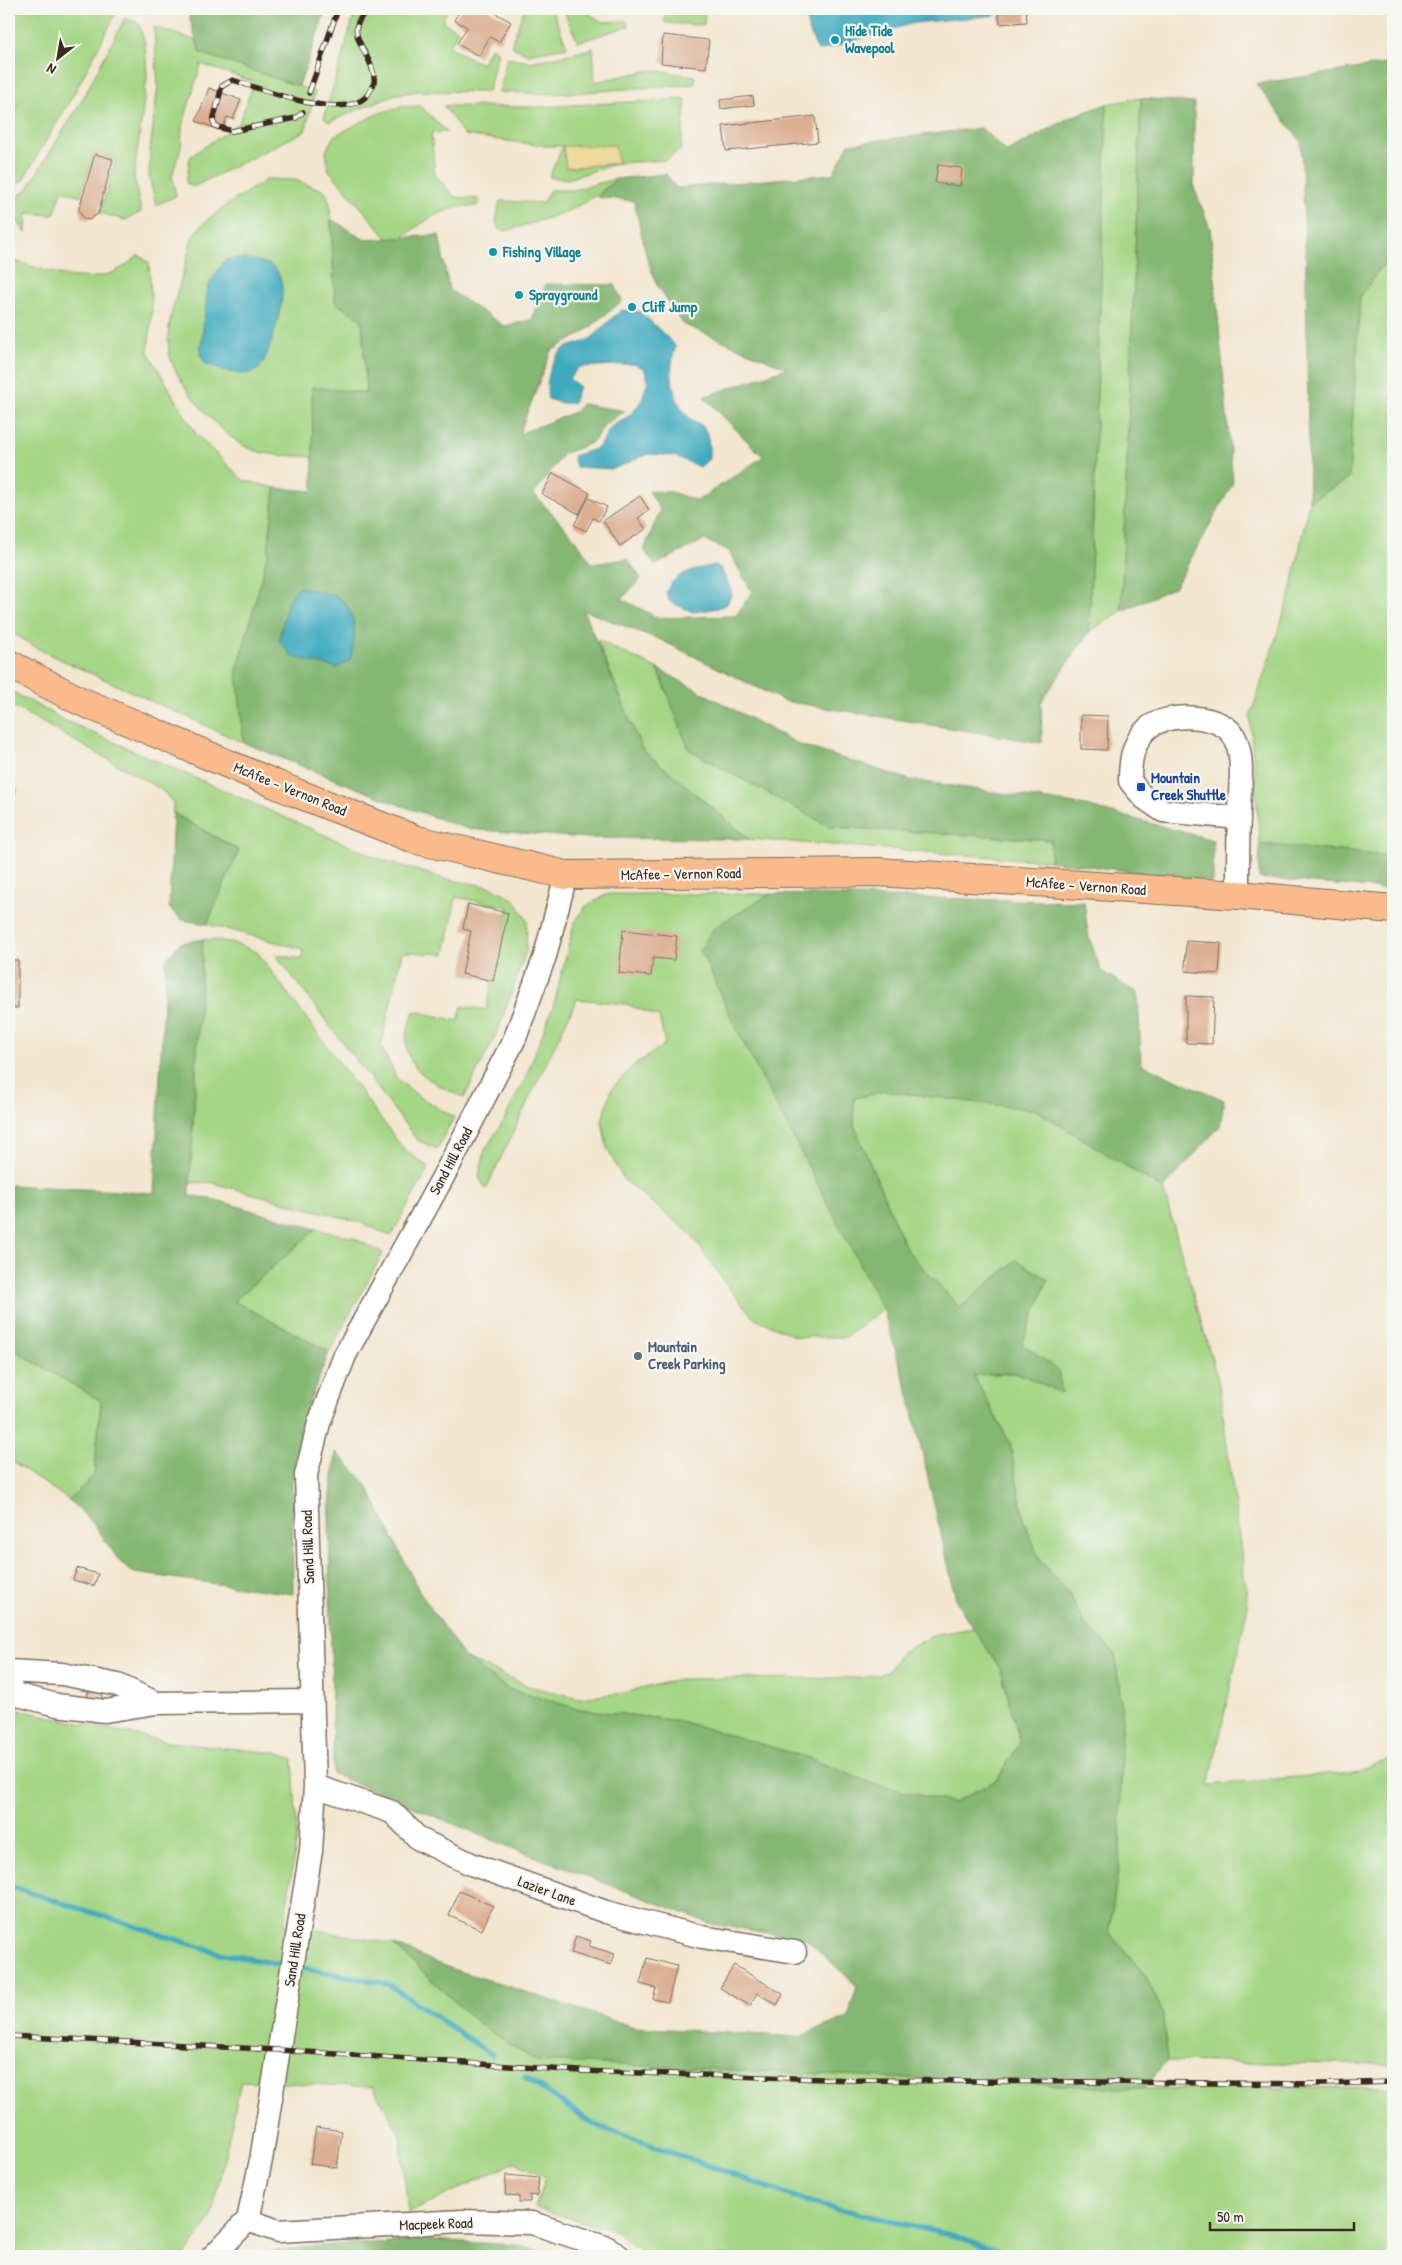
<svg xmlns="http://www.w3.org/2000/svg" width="1402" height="2265" font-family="'Patrick Hand',sans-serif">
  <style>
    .green { fill: #a5d685; stroke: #708052; fill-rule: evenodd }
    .forest { fill: #84b772; stroke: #607048 }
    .sand { fill: #eeda9e; stroke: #94825e }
    .water { fill: #41abc0; stroke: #3e6a6f }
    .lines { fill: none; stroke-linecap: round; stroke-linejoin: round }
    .stream { stroke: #41abc0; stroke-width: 5.5 }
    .building { fill: #dbae91 }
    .minor-casing { stroke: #7b6c5c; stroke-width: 25 }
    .major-casing { stroke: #7b6c5c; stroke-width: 30 }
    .minor { stroke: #fff; stroke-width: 22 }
    .major { stroke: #fabb8c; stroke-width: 28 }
    .rail-casing { stroke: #3b2a1e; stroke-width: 5.5 }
    .rail { stroke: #f6f6f2; stroke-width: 4; stroke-dasharray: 11; stroke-linecap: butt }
    .culture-dot { fill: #0f9aa8; stroke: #f6f6f2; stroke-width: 2 }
    .transit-dot { fill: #1a4fb4; stroke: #f6f6f2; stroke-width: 2 }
    .service-dot { fill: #5c6f8a; stroke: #f6f6f2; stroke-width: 2 }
    .labels { text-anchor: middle; stroke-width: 4.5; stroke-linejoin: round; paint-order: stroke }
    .culture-label { font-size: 15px; font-weight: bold; fill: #0d838f; stroke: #f6f6f2; text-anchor: start }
    .transit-label { font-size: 15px; font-weight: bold; fill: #164399; stroke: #f6f6f2; text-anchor: start }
    .street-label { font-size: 15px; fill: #3b2a1e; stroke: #f6f6f2 }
    .service-label { font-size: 15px; font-weight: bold; fill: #4e5e75; stroke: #f6f6f2; text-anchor: start }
  </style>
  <rect width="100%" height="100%" fill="#f6f6f2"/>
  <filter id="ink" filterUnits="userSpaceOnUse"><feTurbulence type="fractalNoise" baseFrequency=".02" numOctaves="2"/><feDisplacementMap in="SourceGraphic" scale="10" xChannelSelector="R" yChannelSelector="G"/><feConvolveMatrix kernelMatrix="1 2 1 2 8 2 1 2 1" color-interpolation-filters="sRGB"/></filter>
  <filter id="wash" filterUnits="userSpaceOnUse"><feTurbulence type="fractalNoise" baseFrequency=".0096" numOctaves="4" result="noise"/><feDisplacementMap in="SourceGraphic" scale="20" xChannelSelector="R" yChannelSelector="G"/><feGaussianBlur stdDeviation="1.12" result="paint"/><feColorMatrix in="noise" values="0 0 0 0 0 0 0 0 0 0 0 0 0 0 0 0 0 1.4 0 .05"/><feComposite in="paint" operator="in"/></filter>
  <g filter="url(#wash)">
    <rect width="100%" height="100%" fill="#f2e6cf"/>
    <path class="green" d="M9 9H118L76 90 23 180 9 190V142L17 106 9 90Z
      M356 9H448L442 21 458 31 449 47 481 64 491 47 498 52 488 92 418 91 393 95 329 122 324 118Z
      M524 9H552L567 47 528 54 511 46Z
      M563 9H582L602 22 626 21 629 26 578 42Z
      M665 9H705L704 25 665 23Z
      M125 18 139 24 145 44 147 77 134 176 141 212 125 220 100 213 116 159 95 152 80 196 62 190 54 215 27 213 26 233 13 215 9 204 28 188 82 100Z
      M154 27 197 41 201 53 315 92 305 131 193 187 186 183 190 157 239 123 254 82 201 64 182 127 181 147 172 176 176 196 156 205 149 176 150 151 158 85Z
      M593 48 595 82 651 70 695 76V84L555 94 499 92 507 58 530 62 576 53Z
      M1141 98 1121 611 1089 632 1107 104Z
      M686 99 681 149 666 160 618 163 568 179 549 177 563 146H545L464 135 444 106 537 107Z
      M420 106 447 132 431 133 435 175 455 197 479 199 477 206C443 204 419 225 393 245L328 169 326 151 334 136 375 115 398 107Z
      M268 179 295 180 325 191 330 204 335 302 362 319 366 393 312 387 313 457C291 455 266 457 246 447 220 434 172 380 169 351 165 323 178 292 185 266 188 256 189 245 193 236 202 218 249 191 268 179ZM205 363 258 370 239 374Z
      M616 179C581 212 550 217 506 231L499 229 496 222 500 201 542 203 550 190H573Z
      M1393 251V856L1260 844 1250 717 1291 592 1309 501 1349 479 1360 296Z
      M139 255 149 263 152 312 148 352 196 434 243 480 275 488 268 553 237 672 244 743 42 651 9 631V259C43 269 86 289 120 269 127 265 133 259 139 255Z
      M597 640 658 669 690 750 830 827 1051 840 1050 861 749 839 642 749Z
      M9 690 64 720 377 858 445 879 492 887 515 900 527 920 526 951 499 1028 464 1098C438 1085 404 1072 406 1038 407 1029 411 1020 414 1011L458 1021 462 1006 486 1010 509 907 456 897 445 954 402 952 381 1046 397 1079 421 1098 454 1117 437 1149 417 1140 276 955 302 959 303 949 207 924 239 850 173 813V802L159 788 9 704Z
      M608 894H770L715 927 736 1028 883 1309 846 1337H797L753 1317 725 1283 691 1234 624 1180 607 1148 602 1121 612 1088 633 1066 665 1044 659 1017 626 1004 577 999 486 1189 479 1177 485 1150 504 1120 525 1079 554 1004 574 924 586 906Z
      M203 939 231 942 257 952 404 1150 429 1167 391 1236 359 1222 209 1182 190 1183Z
      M885 1091 1036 1110 1163 1189 1219 1384 1248 1605 1209 1785 1362 1771 1393 1757V2065L1167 2061 1164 2015 1145 1975 1109 1931 1120 1857 1122 1709 1115 1653 1084 1624 1069 1594 1040 1561 1024 1520 1010 1443 973 1375 1018 1373 1061 1393 1057 1369 1022 1344 1048 1279 1016 1260 960 1308 906 1249 854 1125V1098Z
      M316 1229 354 1238 383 1253 329 1352 234 1301Z
      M9 1347 101 1401 94 1475 69 1500 9 1459Z
      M974 1628 1001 1670 1020 1743 997 1780 953 1803 876 1785 806 1757 680 1721 579 1709 508 1689 465 1658 528 1686 580 1698 624 1693 680 1679 860 1678 888 1672 901 1653 936 1634Z
      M9 1708 168 1742 277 1753 293 1759 297 1838 284 1924 393 1944 479 2024 1143 2089 1393 2087V2256H647L614 2231 535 2208 546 2177 515 2162 408 2213 400 2134 373 2087 241 2081 211 2219 185 2256H9Z"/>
    <path class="forest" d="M187 9H326L299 86 200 53Z
      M1393 63V251L1360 296 1349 479 1309 501 1306 268 1301 141 1256 84Z
      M1141 98 1194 103V188L1210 228 1233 483 1175 587 1121 611Z
      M1107 104 1089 632 1041 702 1042 743 784 701 661 640 583 610 642 749 749 839 586 838 468 829 394 803 244 743 237 672 268 553 275 488 313 491 312 387 366 393 362 320 335 302 331 219 365 240 439 235 449 290 504 326 532 320 546 284 615 285 622 301 583 333 551 351 519 434 577 411 581 404 625 411 605 424 593 442 563 454 534 494 576 540 592 564 627 559 641 578 622 599 658 618 736 616 752 592 728 550 704 540 655 565 644 550 660 510 649 491 671 492 697 501 763 457 704 397 787 368 683 324 657 285 647 258 634 201 597 197 616 179 666 174 676 188 833 174 849 144 981 128 1007 152 1071 117Z
      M658 669 800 745 911 780 1082 805 1213 840V882L1050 861 1051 840 830 827 689 750Z
      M173 813 239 851 207 924 182 920 169 908Z
      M1260 844 1393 856V890L1259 878Z
      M770 894 1084 902 1088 934 1101 971 1138 993 1141 1064 1224 1100 1220 1126 1163 1189 1036 1110 885 1091 854 1098V1125L906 1249 960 1308 1016 1260 1048 1279 1022 1344 1058 1369 1062 1393 1018 1373 973 1375 1010 1443 1024 1520 1040 1561 1069 1594 1084 1624 1115 1653 1122 1709 1120 1857 1109 1931 1145 1975 1164 2015 1167 2061 1143 2089 536 2061 479 2024 393 1944 447 1967 634 2027 799 2037 848 2017 857 1986 806 1939 712 1924 502 1844 333 1774 329 1514 336 1452 365 1482 420 1593 465 1658 508 1689 579 1709 680 1721 806 1757 876 1785 953 1803 997 1780 1020 1743 1001 1670 957 1603 909 1395 883 1309 736 1028 700 949 715 927Z
      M203 939 189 1196 209 1198 316 1229 234 1301 329 1352 304 1415 292 1477 293 1594 135 1573 120 1562 92 1522 69 1500 94 1475 101 1401 9 1347V1185L154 1193 166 960 180 943Z
      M432 2240 515 2245 559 2256H250L299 2247Z"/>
    <path class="sand" d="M615 145 618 163 566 168 563 146Z"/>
    <path class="water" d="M804 9H995L996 15 914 23 818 51 808 28Z
      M238 258C249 260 270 260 277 271 281 278 283 289 282 297 281 311 268 363 257 370 241 379 220 369 205 363L200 354 208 286 225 260Z
      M622 310 641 312 676 346C667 369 672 403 691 419 695 422 702 424 704 428 710 437 709 450 709 459L700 467 674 456 649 454 613 469 576 467 573 456 598 448 611 427 630 415 641 402 648 380 644 368 633 364 579 367 569 379 579 386 573 403H561L548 399C545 383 550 359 564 349 572 344 582 344 590 339 601 331 610 318 622 310Z
      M714 565 721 568 732 593 727 604 718 608 693 612 670 602 666 593C674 572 694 570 714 565Z
      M299 587C311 590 326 592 337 597 358 607 356 642 350 660L337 668 293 657 279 640 288 600Z
      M9 779 13 781 17 790 14 798 9 802Z"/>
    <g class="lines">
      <path class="stream" d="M9 1886 219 1953 288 1966
        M297 1967 388 1984 492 2055
        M525 2077 593 2124 808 2202 959 2237 1012 2256"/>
    </g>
    <g id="blocks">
      <path class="building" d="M461 9H488L511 22 499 42 490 37 479 56 457 44 467 27 454 20Z
        M998 9H1026L1027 22 1000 24Z
        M663 35 709 40 706 68 661 63Z
        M209 88 241 100 233 119 227 117 222 131 196 121Z
        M753 96 754 105 721 109 720 100Z
        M815 116 818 142 726 151 723 126Z
        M95 154 113 159 98 214 89 220 83 218 79 209Z
        M938 165 962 168 960 186 935 183Z
        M553 473 590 493 579 514 542 494Z
        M640 496 649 510 638 518 646 529 620 546 603 521Z
        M589 498 607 507 599 521 593 518 586 531 574 525Z
        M1081 715 1108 716 1107 750 1081 749Z
        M468 904 508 913 493 981 462 974 471 931 463 929Z
        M623 930 677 936 674 960 653 958 651 976 619 973Z
        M1186 941 1221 943 1219 974 1185 971Z
        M9 960H18V1008H9Z
        M1186 996 1214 997 1212 1044 1186 1043Z
        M77 1568 98 1574 94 1586 73 1580Z
        M89 1687 103 1690 101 1701 87 1699Z
        M459 1891 493 1906 482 1930 449 1916Z
        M576 1936 591 1941 589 1946 615 1954 611 1965 571 1953Z
        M647 1958 677 1966 668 2002 653 1999 656 1988 640 1984Z
        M734 1965 783 1994 777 2005 757 1993 750 2006 720 1988Z
        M316 2127 342 2131 337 2168 310 2164Z
        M506 2175 539 2178 537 2196 530 2195V2202H519V2196L505 2195Z"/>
    </g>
  </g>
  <g filter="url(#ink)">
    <use href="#blocks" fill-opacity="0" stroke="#7b6c5c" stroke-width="1"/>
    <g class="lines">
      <defs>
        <path id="minor" d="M1238 895C1238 869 1238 842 1239 815 1239 791 1245 763 1236 740 1226 713 1166 711 1147 729 1132 743 1130 762 1130 781L1144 798 1163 811 1239 818
          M9 1671 62 1674 118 1685 156 1703
          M9 1688 18 1695 57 1705 105 1711 156 1703 312 1701
          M315 1786 392 1812 419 1839 471 1864 606 1912 702 1937 795 1952
          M248 2220 278 2231 462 2221 532 2223 608 2248 619 2256
          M213 2256 248 2220 261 2160 311 1851 315 1786 306 1475 319 1423 345 1355 449 1166 515 1038 545 956 566 875"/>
        <path id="major" d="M9 664 78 700 294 792 417 840 566 875 877 872 1238 895 1393 909"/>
      </defs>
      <use href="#minor" class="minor-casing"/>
      <use href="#major" class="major-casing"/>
      <use href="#minor" class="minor"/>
      <use href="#major" class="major"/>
      <defs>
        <path id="rail" d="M404 9 416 12 431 9
          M309 93 338 9
          M303 112 296 118 232 131 215 126 213 121 222 86 233 80C261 89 352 126 370 91 373 87 375 82 374 77 372 51 338 32 370 9
          M9 2036 279 2050 580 2071 854 2080 1323 2084 1393 2082"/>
      </defs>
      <use href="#rail" class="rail-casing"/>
      <use href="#rail" class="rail"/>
    </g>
  </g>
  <g class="culture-dot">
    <circle cx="835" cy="40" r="5"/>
    <circle cx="493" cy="252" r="5"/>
    <circle cx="519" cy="295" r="5"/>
    <circle cx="632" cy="307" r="5"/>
  </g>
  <rect class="transit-dot" x="1136" y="782" width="10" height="10" rx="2.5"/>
  <circle class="service-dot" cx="638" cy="1356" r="5"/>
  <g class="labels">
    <g class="culture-label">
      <text x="845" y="36">Hide Tide<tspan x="845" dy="17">Wavepool</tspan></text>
      <text x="503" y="257">Fishing Village</text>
      <text x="529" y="300">Sprayground</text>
      <text x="642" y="312">Cliff Jump</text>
    </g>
    <g class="transit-label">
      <text x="1151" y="783">Mountain<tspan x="1151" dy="17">Creek Shuttle</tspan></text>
    </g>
    <g class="street-label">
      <text transform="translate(290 789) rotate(22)" y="5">McAfee - Vernon Road</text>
      <text transform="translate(681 874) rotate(-1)" y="5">McAfee - Vernon Road</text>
      <text transform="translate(1086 886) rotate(4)" y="5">McAfee - Vernon Road</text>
      <text transform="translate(451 1161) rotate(-62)" y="5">Sand Hill Road</text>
      <text transform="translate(308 1547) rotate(-92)" y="5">Sand Hill Road</text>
      <text transform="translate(547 1891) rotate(20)" y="5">Lazier Lane</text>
      <text transform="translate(295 1950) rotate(-81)" y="5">Sand Hill Road</text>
      <text transform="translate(436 2224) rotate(-2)" y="5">Macpeek Road</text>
    </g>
    <g class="service-label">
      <text x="648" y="1352">Mountain<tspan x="648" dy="17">Creek Parking</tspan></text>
    </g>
  </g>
  <rect width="1402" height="2265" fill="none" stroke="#f6f6f2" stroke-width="30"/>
  <g transform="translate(58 58) rotate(211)" stroke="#f6f6f2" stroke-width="4" paint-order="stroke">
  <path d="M0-4L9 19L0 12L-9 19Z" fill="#3b2a1e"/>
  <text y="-8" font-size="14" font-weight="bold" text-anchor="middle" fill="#3b2a1e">N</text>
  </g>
  <path d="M1210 2222v8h144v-8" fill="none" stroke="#3b2a1e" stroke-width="2.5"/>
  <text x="1217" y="2222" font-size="15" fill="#3b2a1e" stroke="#f6f6f2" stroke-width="4" paint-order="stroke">50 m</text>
</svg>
